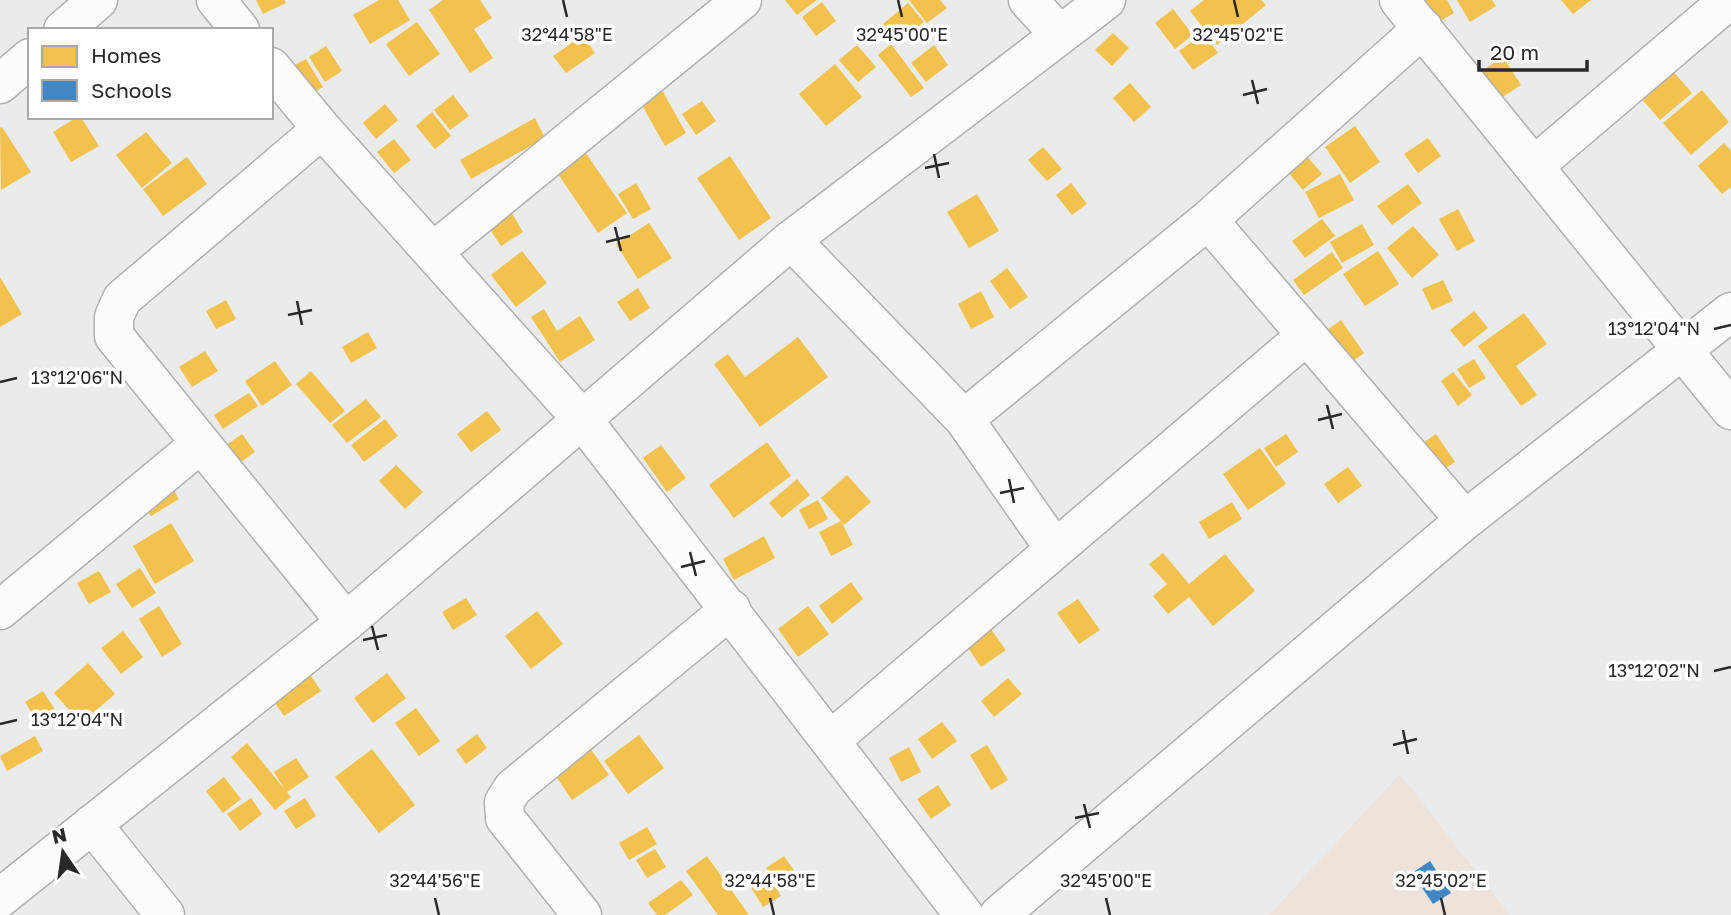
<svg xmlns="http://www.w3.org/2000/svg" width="1731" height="915" font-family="'Golos Text',sans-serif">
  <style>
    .education { fill: #ede3db }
    .homes { fill: #f2c14e }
    .schools { fill: #3f88c5 }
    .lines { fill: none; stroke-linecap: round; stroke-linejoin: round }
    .street-casing { stroke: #afb0b1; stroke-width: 41 }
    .street { stroke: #fcfcfc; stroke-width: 38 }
    .ticks { fill: none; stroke: #29292b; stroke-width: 2.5 }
    .ticks-label { font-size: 18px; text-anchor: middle; fill: #29292b; stroke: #fff; stroke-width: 7; stroke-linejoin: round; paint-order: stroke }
  </style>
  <rect width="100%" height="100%" fill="#eaebed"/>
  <path class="education" d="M1400 774 1510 915H1269Z"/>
  <path class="homes" d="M256 0H285L286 3 263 14Z
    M379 0H398L410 20 370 44 353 15Z
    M443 0H480L492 18 474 29 493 58 470 73 429 10Z
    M785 0H817L797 15Z
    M909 0H940L947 8 927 23Z
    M1204 0H1261L1266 5 1217 45 1190 11Z
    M1424 0H1447L1454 13 1437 23Z
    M1457 0H1492L1496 6 1470 22Z
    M1561 0H1591L1573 14Z
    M822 2 836 21 816 36 802 17Z
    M908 3 924 22 899 43 883 24Z
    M1173 9 1193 35 1175 49 1155 23Z
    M417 22 440 54 409 76 386 44Z
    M1113 33 1129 48 1112 66 1095 50Z
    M1204 33 1218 53 1193 70 1179 51Z
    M583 35 595 53 566 73 553 56Z
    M891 44 924 88 911 97 878 55Z
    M857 45 876 67 858 82 839 60Z
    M934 45 948 65 926 82 911 63Z
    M326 46 342 71 325 82 309 57Z
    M1503 57 1521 85 1498 100 1480 72Z
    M306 59 323 87 306 97 289 68Z
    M835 64 862 97 826 126 799 94Z
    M1672 70 1692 93 1660 120 1640 97Z
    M652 72 686 133 665 146 630 84Z
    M1130 83 1151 107 1134 122 1113 98Z
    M1702 90 1729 122 1691 155 1663 123Z
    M453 95 469 116 450 130 434 110Z
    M702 101 716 121 696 135 682 114Z
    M385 104 398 120 376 139 363 123Z
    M432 112 451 136 435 149 416 126Z
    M77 117H81L99 146 71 162 53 132Z
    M535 118 545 138 471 179 460 160Z
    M1355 126 1380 162 1350 183 1325 147Z
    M2 127 31 172 1 190 0 128Z
    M146 132 172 163 142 188 116 155Z
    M1428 138 1441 156 1418 173 1404 154Z
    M394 139 411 160 394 173 377 152Z
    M1724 143 1731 151V187L1722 194 1698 166Z
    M1043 147 1062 169 1047 181 1028 160Z
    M585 152 627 213 598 233 556 171Z
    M1306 155 1322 174 1303 190 1287 171Z
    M730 156 771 218 739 240 697 178Z
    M187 157 207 184 163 216 143 189Z
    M1340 174 1354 200 1319 218 1305 192Z
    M636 183 651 209 633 219 618 194Z
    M1071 183 1087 204 1072 215 1056 195Z
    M1408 184 1422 203 1392 225 1377 206Z
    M977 194 999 231 969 248 947 212Z
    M1458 209 1475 241 1457 251 1439 219Z
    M510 210 523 232 501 246 487 225Z
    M1322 219 1335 236 1305 258 1292 241Z
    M649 223 672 258 638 279 616 244Z
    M1362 224 1374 245 1342 263 1330 242Z
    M1413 226 1439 255 1412 278 1387 248Z
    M522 251 547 283 516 307 491 275Z
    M1378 251 1399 284 1365 306 1343 274Z
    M1332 252 1343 268 1304 295 1293 280Z
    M1007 268 1028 297 1010 309 990 281Z
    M0 277 22 314 0 327Z
    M1443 280 1453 301 1432 310 1422 289Z
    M638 288 650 308 630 321 617 302Z
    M981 291 994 317 971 329 958 304Z
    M226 300 236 319 216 329 206 311Z
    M544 309 557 331 580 316 595 340 560 362 531 317Z
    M1474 311 1488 328 1464 347 1450 330Z
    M1524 313 1547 344 1516 366 1537 395 1521 406 1478 346Z
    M1341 320 1364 353 1337 373 1313 340Z
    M368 332 377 348 351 363 342 347Z
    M798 337 828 377 760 427 714 364 728 354 745 377Z
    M205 351 218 371 192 387 179 367Z
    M1474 359 1486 378 1469 388 1457 369Z
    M275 361 292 385 262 406 245 381Z
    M311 371 345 411 330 423 296 384Z
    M1453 372 1472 395 1458 406 1441 381Z
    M249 393 258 406 223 429 214 415Z
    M366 399 381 417 347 443 332 425Z
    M487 411 501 430 471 452 457 434Z
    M385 419 398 436 364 462 351 445Z
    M242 434 255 452 221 476 208 458Z
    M1286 434 1298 452 1276 467 1264 448Z
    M1436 434 1455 462 1427 480 1408 453Z
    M767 442 791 476 734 518 709 485Z
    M661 445 686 478 667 492 643 458Z
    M1260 448 1286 484 1248 510 1223 474Z
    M396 465 423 492 405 509 379 481Z
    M1348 467 1362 486 1338 503 1324 484Z
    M847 475 871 502 844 525 841 521 853 545 831 556 819 532 841 521 821 498Z
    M797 479 810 495 782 518 769 503Z
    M168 480 179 499 151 516 139 497Z
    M818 500 828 519 809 529 799 510Z
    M1232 502 1242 519 1209 539 1199 522Z
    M171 523 194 561 155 584 133 546Z
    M764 536 775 558 734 580 723 559Z
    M1163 553 1189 584 1225 554 1255 591 1213 626 1189 597 1168 614 1153 596 1167 584 1149 564Z
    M140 568 156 593 132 608 116 584Z
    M99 571 111 592 89 604 77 583Z
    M851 582 863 599 832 624 819 606Z
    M466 598 477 615 453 630 442 612Z
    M1078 599 1100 630 1079 644 1057 613Z
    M159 606 182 644 162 657 139 619Z
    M808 606 829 634 798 657 778 629Z
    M537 611 563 644 531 669 505 636Z
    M990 628 1006 650 981 667 966 645Z
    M123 631 143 657 121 674 101 648Z
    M88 663 115 694 81 723 54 693Z
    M309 673 321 691 284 716 272 699Z
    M387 673 406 698 373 723 354 698Z
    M1008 678 1022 694 994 717 981 701Z
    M43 691 57 713 39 725 25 702Z
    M416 708 440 741 419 756 395 723Z
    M942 722 957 741 932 759 918 739Z
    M477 734 487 748 466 764 456 750Z
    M639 735 664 768 628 794 604 761Z
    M35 736 43 751 7 771 0 756Z
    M583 738 609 775 572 800 547 763Z
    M247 743 285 790 274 772 296 758 309 777 287 792 291 797 275 810 231 757Z
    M987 745 1008 780 991 790 970 755Z
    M909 747 921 772 901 782 889 758Z
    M372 749 415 805 379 833 335 777Z
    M224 777 241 799 223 813 206 791Z
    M938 785 951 805 931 819 917 799Z
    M251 798 262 814 240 831 227 814Z
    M305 798 316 816 296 829 284 811Z
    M647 827 657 844 629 860 619 843Z
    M655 849 666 867 647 878 636 860Z
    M707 856 749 915H718L686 871Z
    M784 856 798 876 780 888 766 868Z
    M769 876 781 896 763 907 750 886Z
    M681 880 693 895 665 915H657L648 903Z"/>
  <path class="schools" d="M1430 861 1451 893 1433 904 1412 873Z"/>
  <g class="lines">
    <defs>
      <path id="street" d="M216 0 240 30
        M1028 0 1060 35
        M1399 0 1731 410
        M63 30 98 0
        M271 67 322 129 582 419 964 915
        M0 84 30 58
        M322 129 122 299 114 317V336L346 622
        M1534 166 1729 0
        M1208 220 1465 520
        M791 240 964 419 1054 548
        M433 252 742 0
        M964 419 1208 220 1423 28
        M0 610 200 444
        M831 740 1307 335
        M92 824 165 915
        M0 898 346 622 791 240 1106 0
        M582 915 505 818 504 802 513 788 731 609
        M999 915 1465 520 1731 312"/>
    </defs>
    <use href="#street" class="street-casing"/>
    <use href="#street" class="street"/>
  </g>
  <path class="ticks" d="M563 0 567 17M898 0 902 17M1234 0 1238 17M1252 80 1258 104M1243 95 1267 89M934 154 939 178M925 168 949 163M615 227 621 251M606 242 630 236M297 301 302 325M288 315 312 310M1714 329 1731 325M0 382 17 378M1327 405 1333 429M1318 420 1342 414M1009 479 1014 503M1000 493 1024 488M690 552 696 576M681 567 705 561M372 626 378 650M363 640 387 635M1714 671 1731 667M0 724 17 720M1403 730 1408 754M1393 745 1417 739M1084 804 1090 828M1075 818 1099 813M435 898 439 915M770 898 774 915M1106 898 1110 915M1441 898 1445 915"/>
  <g class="ticks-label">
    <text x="567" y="41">32°44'58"E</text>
    <text x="902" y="41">32°45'00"E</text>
    <text x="1238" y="41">32°45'02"E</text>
    <text x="1654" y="335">13°12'04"N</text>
    <text x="77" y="384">13°12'06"N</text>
    <text x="1654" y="677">13°12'02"N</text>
    <text x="77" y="726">13°12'04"N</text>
    <text x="435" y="887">32°44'56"E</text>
    <text x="770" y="887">32°44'58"E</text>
    <text x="1106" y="887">32°45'00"E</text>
    <text x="1441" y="887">32°45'02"E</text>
  </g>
  <rect x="28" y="28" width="245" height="91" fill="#ffffff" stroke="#a9a9aa" stroke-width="2"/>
  <rect x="42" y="46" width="35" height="21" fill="#f2c14e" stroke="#a9a9aa" stroke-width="2"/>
  <text x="91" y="63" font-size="21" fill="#29292b">Homes</text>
  <rect x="42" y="80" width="35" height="21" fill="#3f88c5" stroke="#a9a9aa" stroke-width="2"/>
  <text x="91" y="98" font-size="21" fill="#29292b">Schools</text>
  <g transform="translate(63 852) rotate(347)" stroke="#ffffff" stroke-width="5" paint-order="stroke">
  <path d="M0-5L12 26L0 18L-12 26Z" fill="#29292b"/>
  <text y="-10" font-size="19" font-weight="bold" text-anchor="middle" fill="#29292b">N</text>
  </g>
  <path d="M1479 60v10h108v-10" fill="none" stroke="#29292b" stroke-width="3.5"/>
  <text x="1490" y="60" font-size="21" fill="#29292b" stroke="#ffffff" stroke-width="5" paint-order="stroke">20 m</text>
</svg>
